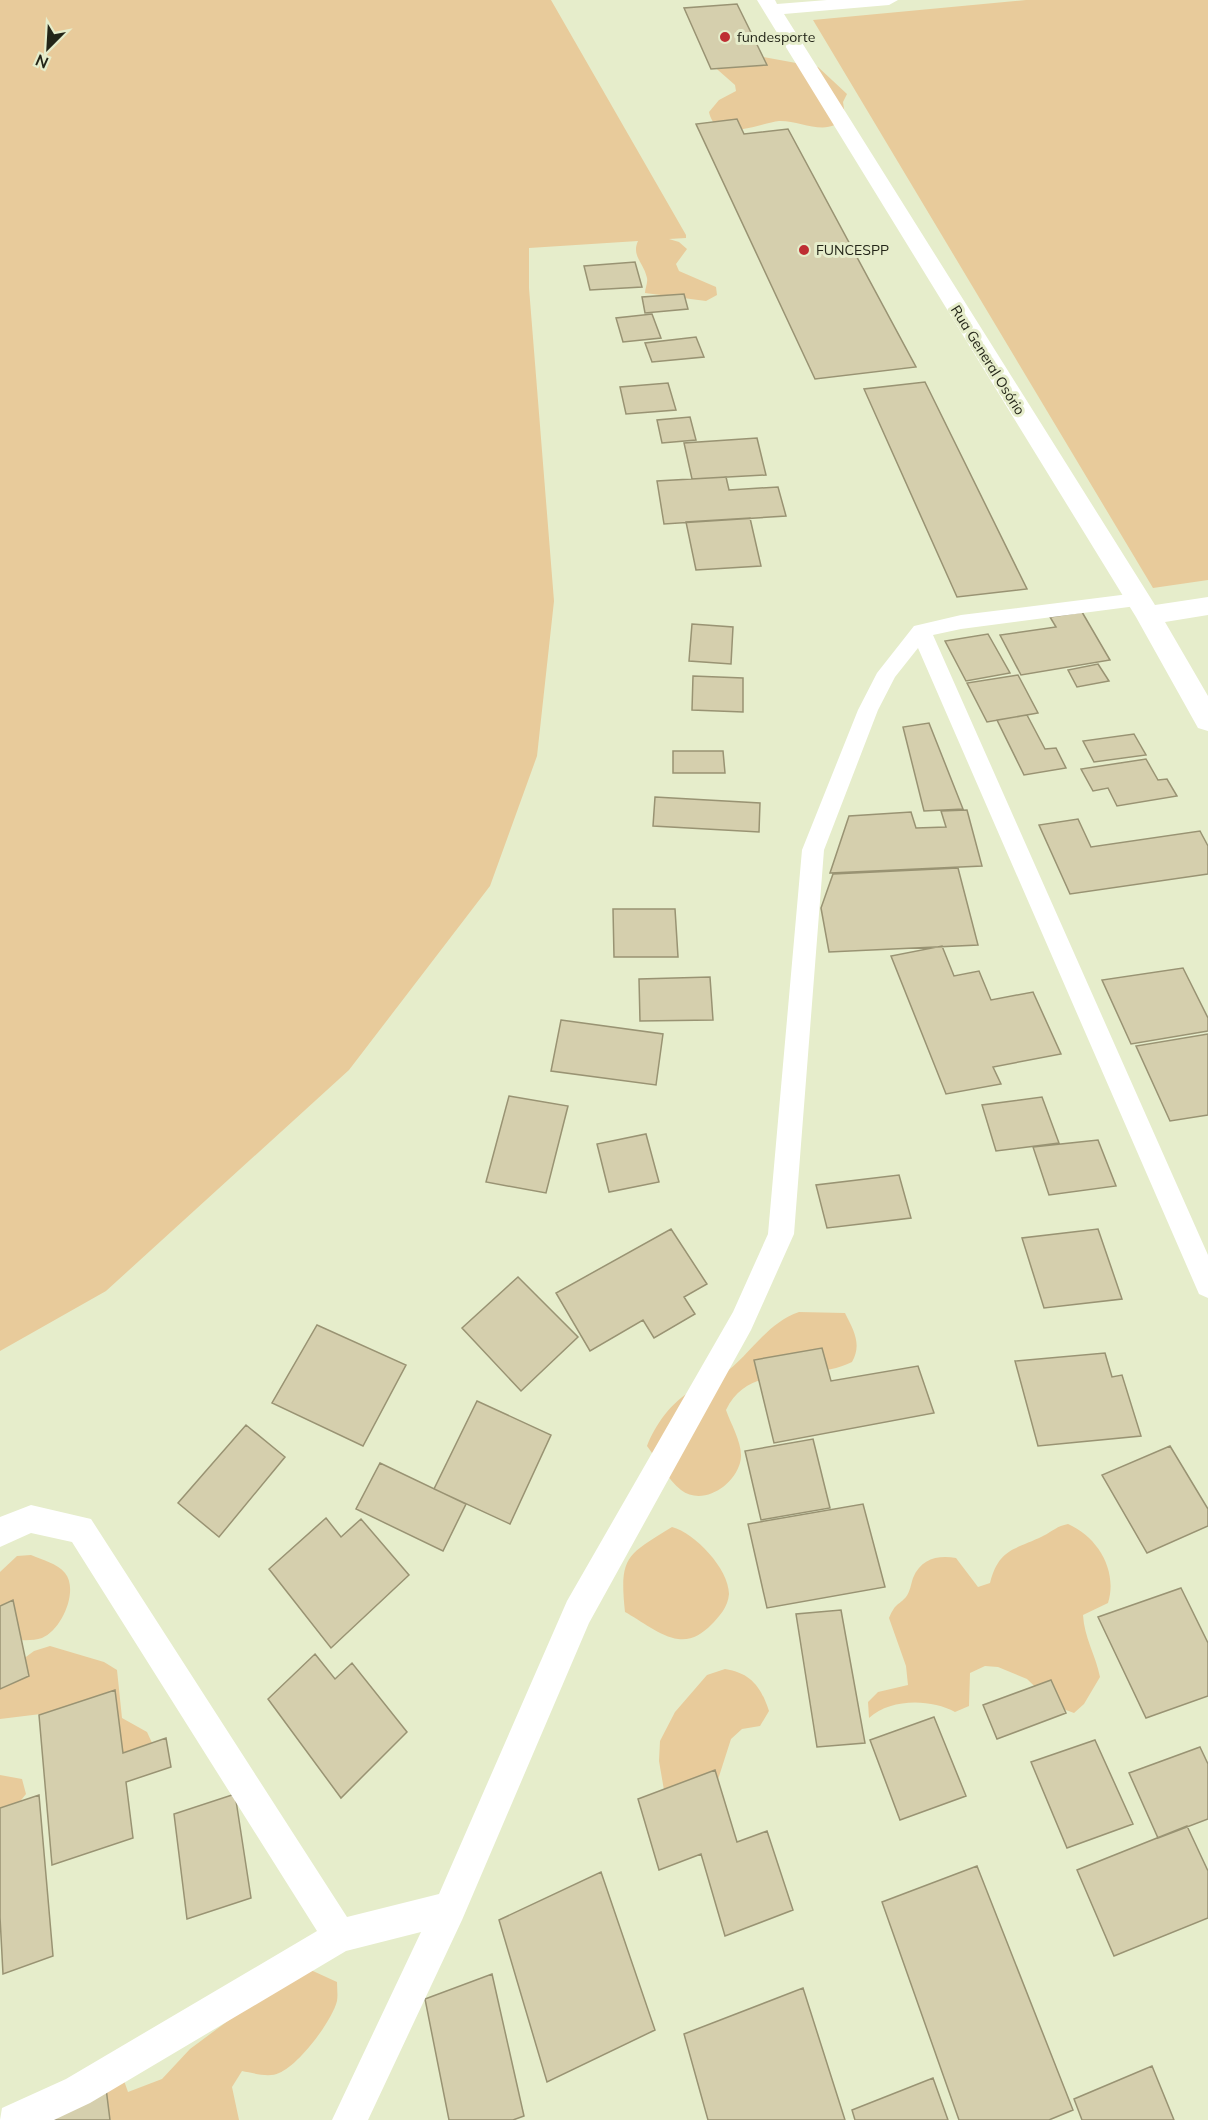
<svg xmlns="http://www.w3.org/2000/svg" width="1208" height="2120" font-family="Mulish,sans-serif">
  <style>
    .green { fill: #e8cb9b }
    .building { fill: #d5cfad; stroke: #999373; stroke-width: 1.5 }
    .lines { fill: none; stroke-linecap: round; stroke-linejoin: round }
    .service { fill: #fff; fill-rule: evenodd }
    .minor { fill: #fff; fill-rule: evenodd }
    .poi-dot { fill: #be2e33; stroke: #e6edcb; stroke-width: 2 }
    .labels { text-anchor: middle; stroke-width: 6; stroke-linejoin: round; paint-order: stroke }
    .far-poi-label { font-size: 14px; fill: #232518; stroke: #e6edcb; text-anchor: start }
    .far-street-label { font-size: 14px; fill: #232518; stroke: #e6edcb }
  </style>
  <rect width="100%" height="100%" fill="#e6edcb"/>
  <path class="green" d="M0 0H551L686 235V238L669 239 679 242 687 249 676 264 679 271 716 287 717 295 706 301 645 293C645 288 648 283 647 278 644 263 631 256 638 241L529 248V288L554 601 537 756 490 886 349 1070 106 1291 0 1351Z
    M1026 0H1208V580L1153 588 813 20Z
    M752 55 818 67 847 94 843 102 845 116C829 139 801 120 779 121 760 123 716 145 709 112L719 100 736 91 735 85 710 63Z
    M799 1312 845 1313C854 1331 862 1344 852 1362 811 1383 750 1360 726 1410 731 1425 745 1447 740 1463 733 1487 702 1506 681 1490 668 1480 657 1459 647 1446 655 1425 672 1401 693 1390 702 1384 713 1381 722 1375 749 1357 766 1323 799 1312Z
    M1068 1524C1098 1537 1118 1571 1108 1603L1083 1615C1084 1637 1096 1656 1100 1677L1084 1704 1074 1713 1055 1706 1027 1679 998 1667 985 1666 970 1673 969 1706 955 1712C931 1699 891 1698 869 1718L868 1702 878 1692 908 1685 906 1666 889 1618C896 1602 898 1606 906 1597 910 1592 911 1584 913 1578 921 1559 937 1555 956 1558L978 1587 990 1583C999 1548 1015 1550 1043 1536 1053 1531 1057 1526 1068 1524Z
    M672 1527C695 1533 729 1569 729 1594 728 1607 719 1617 711 1625 702 1634 691 1641 678 1639 661 1637 640 1620 625 1612 619 1556 627 1555 672 1527Z
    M31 1555C42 1560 57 1563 65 1573 79 1590 62 1630 42 1638 34 1641 23 1640 14 1640L0 1629V1572L17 1556Z
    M50 1646 104 1662 117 1670 122 1718 147 1732 153 1745 127 1766 49 1713 0 1719V1676L34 1651Z
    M725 1669C751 1673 761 1687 769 1711L760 1726 742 1729 731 1739 714 1792 665 1796 659 1761 660 1741 675 1712 707 1675Z
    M0 1775 22 1779 26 1794 14 1809 0 1819Z
    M302 1966 337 1982C337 1988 338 1995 337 2001 332 2021 299 2065 279 2073 269 2078 253 2073 242 2071L232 2087 239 2120H31L122 2075 128 2092 162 2079 190 2049Z"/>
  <path class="building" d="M737 4 767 65 711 69 684 8Z
    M737 119 744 134 788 129 916 367 815 379 696 124Z
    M635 262 642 287 590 290 584 266Z
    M684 294 688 309 645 313 642 297Z
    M652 314 661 338 623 342 616 318Z
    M696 337 704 357 652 362 645 343Z
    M925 382 1027 589 957 597 864 389Z
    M668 383 676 410 626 414 620 387Z
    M690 417 696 440 662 443 657 420Z
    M757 438 766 475 692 479 684 443Z
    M726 477 729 490 778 487 786 516 664 524 657 481Z
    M750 518 761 566 696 570 686 522Z
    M1082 612 1110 660 1021 675 1000 635 1056 627 1050 617Z
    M692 624 733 627 731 664 689 661Z
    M988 634 1010 673 966 681 945 641Z
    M1098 664 1109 681 1077 687 1068 670Z
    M1018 675 1038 713 987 722 967 683Z
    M693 676 743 678V712L692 710Z
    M1027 715 1045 749 1056 748 1066 768 1024 775 997 720Z
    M929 723 963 809 924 811 903 727Z
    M1134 734 1146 755 1094 762 1083 741Z
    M673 751H723L725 773H673Z
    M1146 759 1158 780 1167 779 1177 796 1117 806 1108 788 1093 791 1081 769Z
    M655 797 760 803 759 832 653 826Z
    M967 810 982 866 830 873 849 816 911 812 916 828 946 827 941 811Z
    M1078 819 1091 847 1200 831 1208 846V874L1070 894 1039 825Z
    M958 868 978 945 829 952 821 908 833 874Z
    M613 909H675L678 957H614Z
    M942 946 954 976 979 971 991 1000 1033 992 1061 1054 993 1067 1001 1084 946 1094 891 956Z
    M1183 968 1208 1018V1031L1131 1044 1102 980Z
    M710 977 713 1020 640 1021 639 979Z
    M561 1020 663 1034 656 1085 551 1071Z
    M1208 1034V1115L1170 1121 1136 1046Z
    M509 1096 568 1106 546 1193 486 1182Z
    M1042 1097 1059 1143 996 1151 982 1105Z
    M646 1134 659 1182 609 1192 597 1144Z
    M1098 1140 1116 1186 1049 1195 1033 1147Z
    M899 1175 911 1218 827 1228 816 1185Z
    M671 1229 707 1284 684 1297 695 1314 654 1338 643 1320 590 1351 556 1293Z
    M1098 1229 1122 1299 1044 1308 1022 1238Z
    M518 1277 578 1337 521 1391 462 1328Z
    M317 1325 406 1365 363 1446 272 1403Z
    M822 1348 831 1381 918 1366 934 1413 774 1443 754 1360Z
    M1105 1353 1112 1377 1122 1375 1141 1436 1038 1446 1015 1361Z
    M477 1401 551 1435 510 1524 434 1489Z
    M246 1425 285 1457 219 1537 178 1503Z
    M813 1439 830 1508 761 1520 745 1451Z
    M1170 1446 1208 1509V1526L1147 1553 1102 1475Z
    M380 1463 466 1504 443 1551 356 1509Z
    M863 1504 885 1587 767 1608 748 1524Z
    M326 1518 341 1537 361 1519 409 1575 331 1648 269 1569Z
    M1181 1588 1208 1643V1696L1146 1718 1098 1617Z
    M13 1600 29 1676 0 1689V1606Z
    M841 1610 865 1743 817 1747 796 1614Z
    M315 1654 335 1679 352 1663 407 1732 341 1798 268 1699Z
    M1051 1680 1066 1713 997 1739 983 1705Z
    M115 1690 123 1753 166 1738 171 1767 126 1782 133 1838 52 1865 39 1715Z
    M934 1717 966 1796 900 1820 870 1740Z
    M1095 1740 1133 1824 1067 1848 1031 1762Z
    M1200 1747 1208 1764V1819L1158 1838 1129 1773Z
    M715 1770 737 1842 767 1831 793 1910 725 1936 701 1854 659 1870 638 1799Z
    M235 1794 251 1898 187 1919 174 1814Z
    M39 1795 53 1956 3 1974 0 1917V1808Z
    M1187 1826 1208 1871V1918L1114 1956 1077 1870Z
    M977 1866 1073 2110 1049 2120H959L882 1902Z
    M601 1872 655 2030 547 2082 499 1920Z
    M492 1974 524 2116 513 2120H449L425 1999Z
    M803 1988 845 2120H708L684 2034Z
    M1152 2066 1174 2120H1082L1074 2099Z
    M933 2078 948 2120H855L852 2110Z
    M106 2088 110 2120H46Z"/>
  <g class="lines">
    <path class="service" d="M1137 593 1144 595 1147 600 1144 605 961 629 933 635 1208 1255V1298L1199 1294 918 648 895 677 878 710 824 850 794 1234 751 1330 589 1623 462 1920 368 2120H332L421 1932 346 1951 90 2103 54 2120H0L2 2108 66 2079 317 1931 72 1542 31 1533 0 1547V1517L31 1505 91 1519 347 1917 439 1894 567 1601 733 1312 768 1234 802 850 858 710 877 673 914 626 961 615Z"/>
    <path class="minor" d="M757 0H775L777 4 827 0H898L889 5 784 14 1155 605 1208 597V615L1165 622 1208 696V731L1198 728 1136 617Z"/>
  </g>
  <g class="poi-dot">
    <circle cx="725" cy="37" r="6"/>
    <circle cx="804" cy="250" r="6"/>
  </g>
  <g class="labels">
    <g class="far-poi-label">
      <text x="737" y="42">fundesporte</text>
      <text x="816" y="255">FUNCESPP</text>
    </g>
    <g class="far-street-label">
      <text transform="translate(988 360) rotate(58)" y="5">Rua General Osório</text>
    </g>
  </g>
  <g transform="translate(48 48) rotate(204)" stroke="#e6edcb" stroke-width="4.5" paint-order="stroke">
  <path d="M0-4.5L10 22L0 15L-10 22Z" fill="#232518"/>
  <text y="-9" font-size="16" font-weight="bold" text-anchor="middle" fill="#232518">N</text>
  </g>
</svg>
